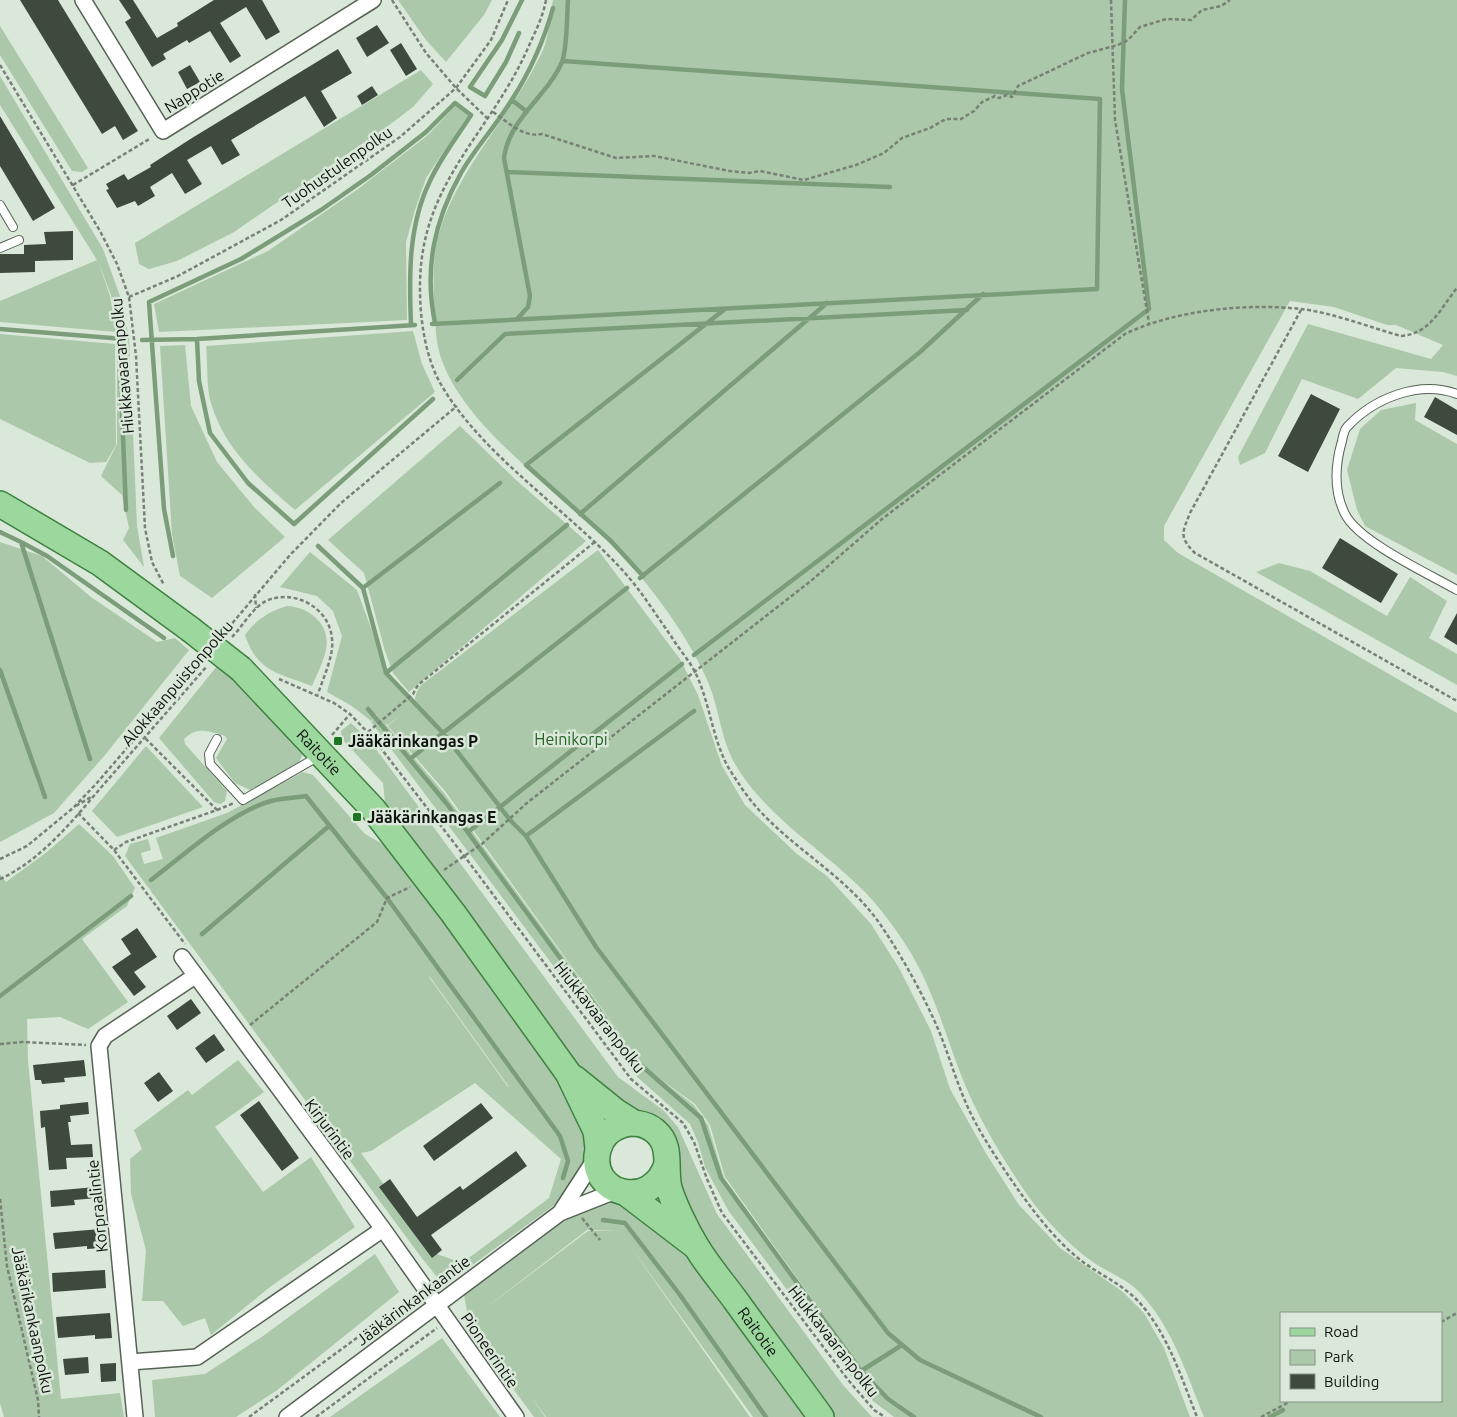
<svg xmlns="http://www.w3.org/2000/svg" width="1457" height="1417" font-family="Ubuntu,sans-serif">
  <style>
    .green { fill: #abc8aa; fill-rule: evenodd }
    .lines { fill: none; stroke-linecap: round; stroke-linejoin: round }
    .stream { stroke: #7c9d7a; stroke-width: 4.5 }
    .building { fill: #3e4a3d }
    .lane-casing { stroke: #556254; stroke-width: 10 }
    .street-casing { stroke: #556254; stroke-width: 18 }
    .primary-casing { stroke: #3f8141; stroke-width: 28 }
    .path { stroke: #778176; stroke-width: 2.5; stroke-dasharray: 4 2.5; stroke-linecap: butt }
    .lane { stroke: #fff; stroke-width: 8 }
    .street { stroke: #fff; stroke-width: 15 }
    .primary { stroke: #9cd79d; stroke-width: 25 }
    .primary-bridge-casing { stroke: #3f8141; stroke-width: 28; stroke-linecap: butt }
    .primary-bridge { stroke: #9cd79d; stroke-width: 25 }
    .poi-dot { fill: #1c7522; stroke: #d9e8d8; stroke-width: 2 }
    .labels { text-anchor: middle; stroke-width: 5; stroke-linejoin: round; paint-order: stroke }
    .street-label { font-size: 16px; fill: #0e130e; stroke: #d9e8d8 }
    .park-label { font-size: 16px; fill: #256227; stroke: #d9e8d8 }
    .poi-label { font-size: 16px; font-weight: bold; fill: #0e130e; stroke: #d9e8d8; text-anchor: start }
  </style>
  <rect width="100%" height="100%" fill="#d9e8d8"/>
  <path class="green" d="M398 0H492L484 15 446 62 426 40Z
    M553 0H1457V376L1443 372 1396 368 1358 399 1302 379 1265 453 1240 465 1238 457 1308 324 1431 359 1443 345 1396 325H1387L1334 307 1290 301 1164 526V540L1178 553 1457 713V1417H1204C1187 1375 1173 1329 1142 1295 1130 1281 1114 1275 1099 1266 1071 1248 1045 1220 1026 1193 1002 1158 979 1119 963 1080 945 1034 933 987 906 945 894 927 879 906 864 891 821 848 766 817 735 764 721 739 719 708 708 682 692 644 660 598 632 567 617 550 600 534 584 518 534 471 441 406 436 333 434 301 430 261 440 230 461 164 514 113 543 50 549 36 550 16 553 0ZM1441 1313V1401H1281V1313Z
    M0 26 88 168 82 172 72 171 0 55Z
    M421 70 433 84 413 107 388 126 234 232 177 261 149 269 139 264 135 243Z
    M0 76 103 249 121 299 129 337 137 526 144 567 123 540 129 528 122 495 101 476 117 444V331L111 295 98 261 110 296 116 332 0 322V301L97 260 0 105Z
    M455 106 468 115 426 178 415 210 406 242 407 320 159 332 154 304 268 251 358 189 428 135Z
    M413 331 422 364 435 392 295 510C260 480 224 449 211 403 206 386 208 364 206 346Z
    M0 334 115 344 116 445 106 462 90 463 0 419Z
    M185 345 191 406 217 462 254 507 285 537 212 598 180 576 172 534 160 346Z
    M1416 403 1415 420 1457 444V575L1365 526 1357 510 1347 470 1360 429 1381 410Z
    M460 426 516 480 586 541 409 692 393 673 385 651 364 573 328 540Z
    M0 542 42 556 91 597 157 642 175 638 189 650 105 755 54 813 0 842Z
    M598 550 680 659 698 695 722 766 745 805 797 854 827 876 871 924 899 968 931 1031 950 1089 987 1155 1019 1205 1060 1248 1123 1292 1144 1313 1164 1348 1190 1417H894L873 1401 853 1379 728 1210 705 1167 698 1142 690 1124 635 1075 371 722 381 712 371 721 352 706 327 692 342 636 333 611 317 596 280 587 310 552 357 590 374 636 385 674 414 704 416 694 420 686ZM401 715 388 726 445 791 645 1068 444 793 387 726 386 723 388 725ZM653 1074 695 1104 710 1125 725 1177 844 1344 724 1178 708 1125 694 1105Z
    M1279 563 1310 571 1387 616 1410 577 1447 601 1429 638 1457 654V685L1256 572Z
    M287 606C310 607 331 625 326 649 324 661 317 674 312 686 279 673 257 672 245 635 257 619 268 612 287 606Z
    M217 666 232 677 304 752 299 762 250 790 235 783 216 758 227 739 225 736C209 731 197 726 184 739L185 744 227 791 225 801 220 804 214 802 159 738Z
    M351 723 370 741 618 1077 663 1110 678 1127 717 1214 843 1385 872 1417H830L709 1251 644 1118 577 1070 394 821 385 803 383 783 342 739 341 731Z
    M146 746 203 807 117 837 92 811Z
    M303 772 313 775 365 834 393 850 571 1097 589 1147 574 1182 553 1206 452 1280 437 1277 421 1257 125 856 130 844 148 839 151 850 141 853 144 864 163 859 156 838 227 813ZM429 977H430L509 1087H508ZM475 1083 561 1159 549 1198 462 1263 434 1253 361 1153 371 1151Z
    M79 824 113 856 135 888 127 906 82 939 128 1002 88 1029 60 1017 27 1019 28 1061 61 1399 120 1393 124 1417H4L0 1403V874L6 882 47 852Z
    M238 1060 264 1092 215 1127 263 1192 311 1157 355 1227 270 1287 211 1335 205 1318 183 1326 163 1301H142L146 1250 131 1194 130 1159 142 1149 134 1130 188 1090 192 1095Z
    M616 1201 672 1236 708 1280 808 1417H753L628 1243 750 1417H546L531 1397 545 1417H534L486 1352 469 1324 464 1294 566 1220 587 1208ZM587 1230H618L588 1231 479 1313Z
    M375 1254 399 1292 276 1391 236 1417H155L152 1380 205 1374 263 1336Z
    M442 1338 500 1417H330Z"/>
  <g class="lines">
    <path class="stream" d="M519 33 506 62 485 96 470 87 502 40 522 0
      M512 100 526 111
      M507 172 890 187
      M517 319 528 307 530 296 504 158C509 118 547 97 562 62 567 50 567 15 568 0
      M435 323C424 269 434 221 461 173 475 148 496 126 511 101 530 72 544 40 553 8
      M432 324 1097 289 1100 99 563 61
      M0 329 124 339
      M119 339 126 510
      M197 339 199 381 210 433 248 483 294 524 433 399
      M142 340 197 339 415 325
      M457 380 505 334 967 310
      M580 514 827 303
      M0 532 21 542 90 759
      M21 542 47 556 164 638
      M318 546 363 588 386 673 443 733 510 820 526 836 596 947 888 1333 920 1360 1041 1417
      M173 556 164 509 149 302 241 259 321 210 371 175 426 132 455 103 471 115C457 137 441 157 430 181 408 226 409 276 411 325
      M643 576 611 541 526 465 725 309
      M640 578 920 352 983 294
      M363 588 500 483
      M694 655 1149 309 1122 89 1125 0
      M0 670 45 797
      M386 673 567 525
      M368 709 447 804 635 1060 701 1118 721 1178 861 1371 888 1399 914 1417
      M410 759 627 588
      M468 832 682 664
      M526 836 694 711
      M151 880C184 855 231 812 271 801 282 798 294 798 306 796L387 898 560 1136 568 1161 563 1178
      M202 934 329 826
      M0 996 131 896
      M603 1220 625 1223 680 1295 766 1417
      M861 1371 902 1345
      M1270 1417 1283 1410"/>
  </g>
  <path class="building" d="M20 0H58L138 131 123 140 115 126 102 134Z
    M119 0H133L157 38 178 26 177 23 214 0H262L280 32 266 40 246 7 220 23 241 56 230 63 210 31 189 43 187 40 163 54 166 59 152 67 125 22 131 18Z
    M377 25 389 43 367 57 356 38Z
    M401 43 417 69 406 76 390 50Z
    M338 49 352 73 321 91 337 118 324 127 305 96 231 140 240 155 222 165 211 146 187 160 202 184 185 194 172 173 150 187 155 196 138 206 135 201 117 208 106 190 109 189 106 184 124 174 128 180 151 167 150 165 192 138Z
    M190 65 200 82 187 89 178 72Z
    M372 86 378 95 362 105 357 96Z
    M0 116 55 208 33 221 0 166Z
    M73 231V260L35 261V272L0 273V254H24V245L46 244 44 232Z
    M1311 394 1340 409 1308 472 1278 456Z
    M1435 397 1457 410V435L1424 417Z
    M1340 538 1398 574 1381 603 1322 568Z
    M1457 613V645L1444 637Z
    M137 928 157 957 134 972 146 987 134 996 112 967 131 954 121 939Z
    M191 999 201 1013 177 1030 167 1016Z
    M214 1034 225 1050 206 1063 195 1048Z
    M84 1060 86 1076 64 1078 65 1082 42 1084 41 1080H35L33 1065Z
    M159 1072 173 1091 158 1102 144 1083Z
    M259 1101 299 1158 282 1171 240 1115Z
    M88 1102 89 1114 70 1116 71 1122H68L71 1145 92 1144 93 1157 66 1158 67 1169 49 1170 45 1127 41 1128 40 1111 60 1109V1105Z
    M481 1103 493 1118 434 1161 423 1146Z
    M516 1151 527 1166 431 1235 442 1250 432 1258 379 1187 390 1179 417 1217 460 1186 463 1190Z
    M96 1187 97 1198 74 1200 75 1205 51 1207 50 1191Z
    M100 1229 102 1248 87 1249V1246L55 1249 53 1233Z
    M105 1270 106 1288 53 1292 52 1273Z
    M110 1313 112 1338 95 1339V1335L58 1338 56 1317Z
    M88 1357 89 1373 65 1375 63 1359Z
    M116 1363V1381L101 1382 100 1364Z"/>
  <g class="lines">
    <defs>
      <path id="lane" d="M0 205 13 227
        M0 248 19 240
        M1457 394C1419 380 1374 398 1347 427 1344 430 1343 436 1342 441 1335 465 1333 490 1345 514 1359 542 1429 574 1457 590
        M217 739 209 754 210 764 243 800 319 756"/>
      <path id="street" d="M83 0 163 131 373 0
        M182 957 383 1229 516 1417
        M560 1213 618 1190
        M130 1362 197 1357 383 1229
        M135 1417 99 1046 105 1036 195 976
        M287 1417 560 1213 597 1156"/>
      <g id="primary">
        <path d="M0 504 100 563 190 629"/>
        <path id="s1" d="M241 669 373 809 453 913 568 1073 596 1131 598 1148"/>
        <path d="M574 1078 615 1111 634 1123"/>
        <path id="s2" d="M667 1164C652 1212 587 1195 598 1150 604 1125 635 1115 655 1131 673 1146 664 1168 669 1188 674 1205 687 1231 696 1246 707 1265 723 1283 736 1301 764 1340 793 1378 821 1417"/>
        <path d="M626 1193 694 1245"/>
      </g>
    </defs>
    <use href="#lane" class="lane-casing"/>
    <use href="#street" class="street-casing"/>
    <use href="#primary" class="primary-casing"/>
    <path class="path" d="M392 0 426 53 456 88 488 119
      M546 0C543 17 535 32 528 48 489 136 419 183 420 289 420 319 425 354 439 381 481 456 568 509 625 573 642 592 656 615 671 636 678 648 689 660 695 672 708 698 711 728 722 754 726 765 733 775 739 784 775 841 842 869 880 924 901 955 919 987 935 1022 949 1053 957 1087 973 1118 986 1143 1003 1168 1019 1191 1037 1216 1058 1243 1083 1262 1102 1276 1122 1284 1139 1302 1168 1334 1181 1377 1197 1417
      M1111 0 1115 120 1149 323
      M0 65 100 231 117 264 129 297 136 356 145 528 152 562 164 585
      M493 112C508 122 523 138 542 134L616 158 654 156 730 171 749 173 760 171 804 180 856 165 884 153 902 138 930 128 946 119H961L974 111 982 102 995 96 999 98 1007 95 1012 97 1018 86 1088 53 1118 45 1128 40 1140 27 1166 19 1191 20 1202 10 1221 6 1230 0
      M73 185 151 138
      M129 297 178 276 281 220 400 137 456 88 491 40 508 0
      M1301 310 1190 513C1182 533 1179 537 1195 553L1457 701
      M255 594 256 608
      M224 633 290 555 341 503 457 406
      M232 637C243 626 252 608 266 601 294 588 330 608 332 639 334 656 323 678 318 694
      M279 679 334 703 350 714 373 738 465 857 631 1079 683 1123 694 1142 707 1179 722 1213 849 1381 874 1410 885 1417
      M368 732 413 694 418 685 596 541
      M332 735 350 714
      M76 806 91 797
      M217 810 234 803
      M78 813 114 850 185 944
      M114 850 126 842 217 810 145 738
      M0 859 27 846 73 808 96 784 202 661
      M444 870 483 843 528 802 812 580 882 519 1125 334C1175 310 1246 303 1301 309 1330 312 1372 328 1401 336 1430 334 1440 309 1457 288
      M0 879C46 858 79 812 112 775 143 739 175 703 207 666
      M250 1025 377 922 387 898 410 887
      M0 1044 23 1042 86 1045
      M0 1199 7 1266 38 1400 39 1417
      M582 1218 600 1240
      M1441 1322 1457 1313
      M249 1417 414 1296
      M316 1417 437 1328
      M1261 1417 1291 1401"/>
    <use href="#lane" class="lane"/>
    <use href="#street" class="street"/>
    <use href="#primary" class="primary"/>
    <defs>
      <path id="primary-bridge" d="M190 629 241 669"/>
    </defs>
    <use href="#primary-bridge" class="primary-bridge-casing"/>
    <use href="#primary-bridge" class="primary-bridge"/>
  </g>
  <g class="poi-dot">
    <rect x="333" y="736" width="10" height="10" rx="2.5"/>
    <rect x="352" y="812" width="10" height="10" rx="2.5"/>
  </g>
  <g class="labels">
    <g class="street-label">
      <text transform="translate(194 91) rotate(-32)" y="6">Nappotie</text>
      <text transform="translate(337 167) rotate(-35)" y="6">Tuohustulenpolku</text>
      <text transform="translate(122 366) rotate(-95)" y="6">Hiukkavaaranpolku</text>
      <text transform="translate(177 683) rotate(-49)" y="6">Alokkaanpuistonpolku</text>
      <text dy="6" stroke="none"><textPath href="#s1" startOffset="114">Raitotie</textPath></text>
      <text transform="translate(600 1017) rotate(52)" y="6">Hiukkavaaranpolku</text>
      <text transform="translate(330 1129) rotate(53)" y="6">Kirjurintie</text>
      <text transform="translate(97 1206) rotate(-96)" y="6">Korpraalintie</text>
      <text transform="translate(413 1300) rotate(-37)" y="6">Jääkärinkankaantie</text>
      <text transform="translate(33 1320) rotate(78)" y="6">Jääkärikankaanpolku</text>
      <text dy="6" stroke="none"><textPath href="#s2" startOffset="414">Raitotie</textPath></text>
      <text transform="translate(834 1341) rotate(52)" y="6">Hiukkavaaranpolku</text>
      <text transform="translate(490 1350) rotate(55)" y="6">Pioneerintie</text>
    </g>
    <g class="park-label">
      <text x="571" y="745">Heinikorpi</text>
    </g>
    <g class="poi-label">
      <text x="348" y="747">Jääkärinkangas P</text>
      <text x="367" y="823">Jääkärinkangas E</text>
    </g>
  </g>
  <rect x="1280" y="1312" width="162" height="90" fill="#d9e8d8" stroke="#889387"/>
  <rect x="1290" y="1328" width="25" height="8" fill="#9cd79d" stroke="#889387"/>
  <text x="1324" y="1337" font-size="15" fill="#0e130e">Road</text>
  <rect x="1290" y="1350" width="25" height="15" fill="#abc8aa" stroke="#889387"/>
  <text x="1324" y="1362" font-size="15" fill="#0e130e">Park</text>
  <rect x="1290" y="1374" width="25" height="15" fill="#3e4a3d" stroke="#889387"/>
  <text x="1324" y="1387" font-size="15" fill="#0e130e">Building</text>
</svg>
